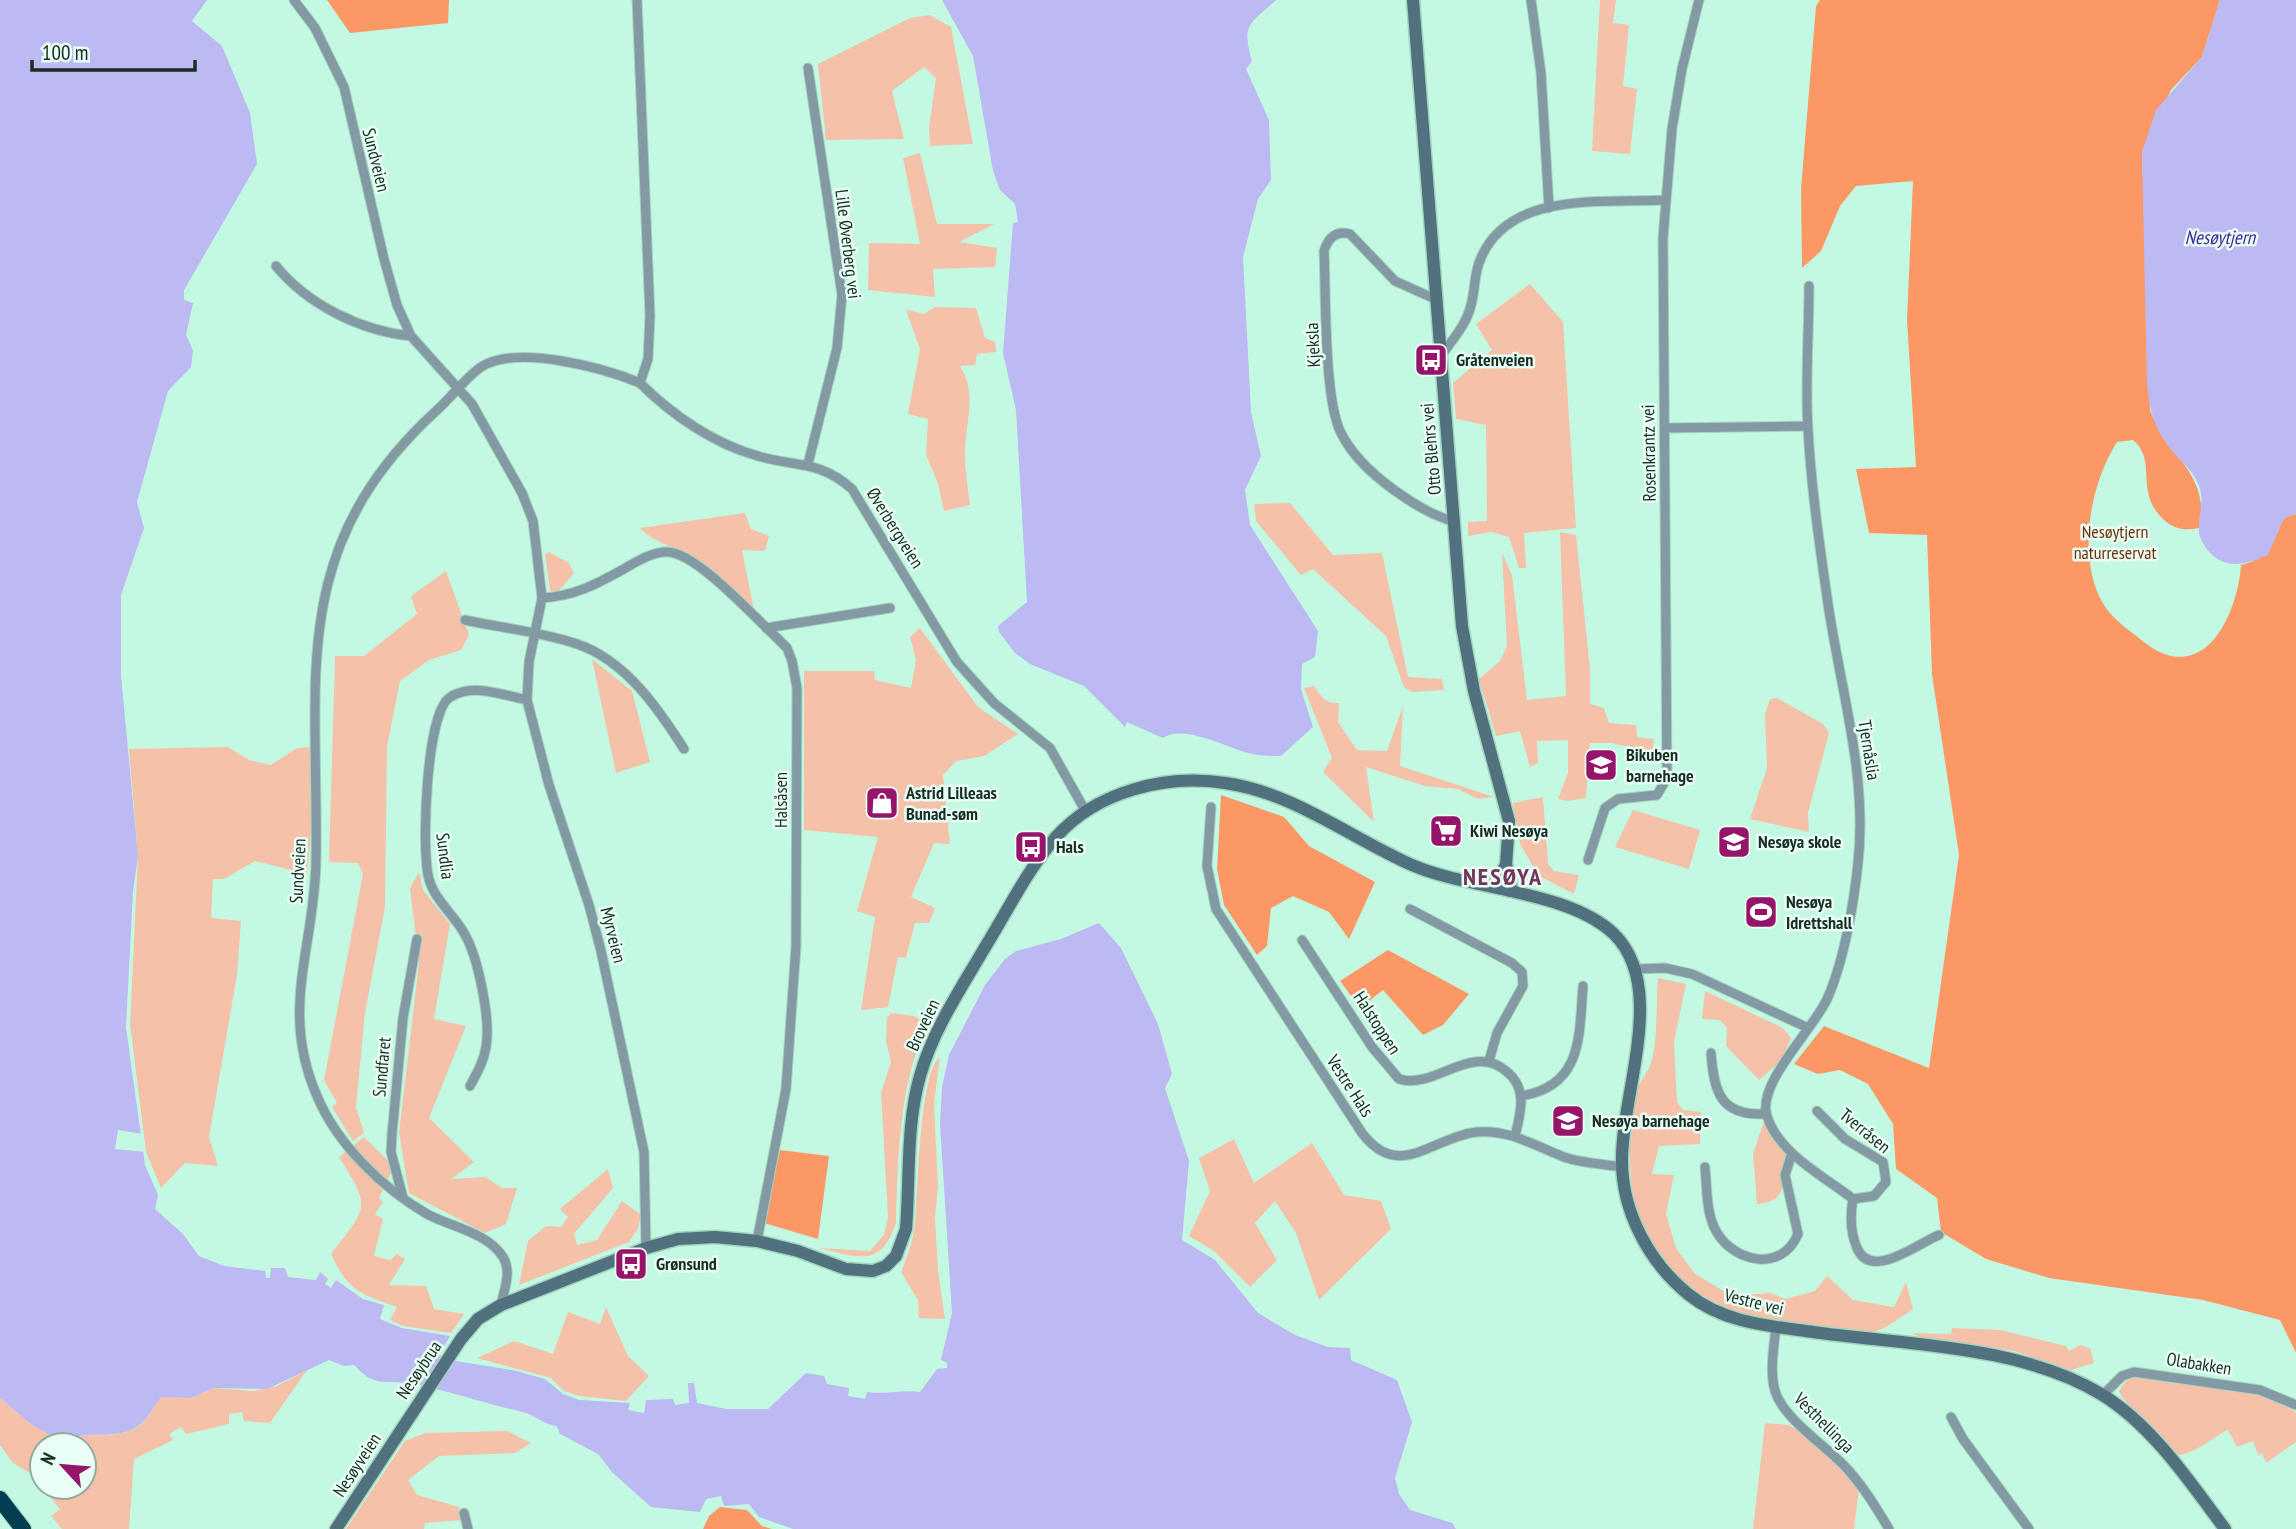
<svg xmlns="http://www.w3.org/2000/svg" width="2296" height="1529" font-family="'PT Sans Narrow',sans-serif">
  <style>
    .green { fill: #f5c1a8; fill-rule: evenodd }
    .forest { fill: #fc9866 }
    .water { fill: #bcb9f3 }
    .pier { fill: #c3f9e2 }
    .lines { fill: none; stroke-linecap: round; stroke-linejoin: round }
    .street-casing { stroke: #a4d4c0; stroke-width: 11 }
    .secondary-casing { stroke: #a4d4c0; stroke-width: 15 }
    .highway-casing { stroke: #a4d4c0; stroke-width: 18 }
    .street { stroke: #8399a3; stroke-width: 9 }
    .secondary { stroke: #51717f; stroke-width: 12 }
    .highway { stroke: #033d51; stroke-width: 16 }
    .labels { text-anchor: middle; stroke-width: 5; stroke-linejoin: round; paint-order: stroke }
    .street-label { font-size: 18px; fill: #182d25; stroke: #e9fef4 }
    .poi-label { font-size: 18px; font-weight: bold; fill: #182d25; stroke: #e9fef4; text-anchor: start }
    .park-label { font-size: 18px; fill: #6f310c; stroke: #e9fef4 }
    .water-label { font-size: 19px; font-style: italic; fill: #442b97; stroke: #e9fef4 }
    .district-label { font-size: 24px; font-weight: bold; letter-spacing: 2px; fill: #743559; stroke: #e9fef4 }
  </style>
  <rect width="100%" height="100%" fill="#c3f9e2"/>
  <path class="green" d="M1600 0H1616L1613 23 1629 25 1623 86 1637 89 1630 154 1592 151Z
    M930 15 951 27 973 144 930 146 929 128 936 78 924 67 892 91 904 139 826 140 818 64 910 18Z
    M920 153 937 224H994L959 242 997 248 995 267 933 269 935 297 868 290 869 243 920 244 903 158Z
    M1530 284 1563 322 1576 528 1524 533 1526 568H1519L1509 537 1492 532 1468 536V522L1487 521 1486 425 1456 419 1453 383 1492 350 1476 324Z
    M935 307 976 308 985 338 995 342 996 352 977 354 975 365 960 366C978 393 965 424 965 454 965 471 968 488 970 505L944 511 938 483 926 455 928 419 908 414 920 349 906 310 924 314Z
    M1290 503 1333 555 1382 553 1408 677 1442 679 1444 690 1412 692 1404 687 1386 636 1313 569 1301 575 1256 521 1254 504Z
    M745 513 751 529 769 536 765 551 742 550 754 610C737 594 721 575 702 562 682 548 657 546 640 528Z
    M1560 532 1576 535 1590 669V704L1604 708 1609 723 1636 725 1637 737 1654 739 1653 752 1611 743H1590L1586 798 1568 801 1558 799 1568 773V740L1537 741 1538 763 1530 767 1520 731 1496 736 1479 679 1500 661 1507 646 1502 553 1512 575 1527 700 1566 696Z
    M549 552 569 563 574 573 558 592 550 591 545 554Z
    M446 571 469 635 461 650 429 660 400 681 387 747 385 907 365 1013 356 1107 364 1133 353 1141 332 1107 337 1103 324 1080 363 874 358 863 329 862 335 656H364L417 614 411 596Z
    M920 628 978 707 1018 734 984 756 956 761 943 775 950 844 934 843 911 897 935 908 929 923H915L906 958 898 957 888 1007 861 1010 875 917 857 911 878 837 804 830V671H874L875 680 911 688 916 660 910 637Z
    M592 659 632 691 650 762 616 773Z
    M1314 686C1322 697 1325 704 1339 703L1338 722 1357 750 1387 751 1403 706 1400 766 1494 797 1478 799 1458 789 1425 786 1366 767 1374 822 1323 772 1332 758 1304 688Z
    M1777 698 1823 724 1829 733 1808 813 1809 832 1750 819 1767 768 1765 714 1770 699Z
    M228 747 249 760 271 765 297 748 311 747 313 811 307 874 255 861 224 879H213L211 918 241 921 237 975 209 1137 218 1166 185 1163 161 1188 146 1152 130 1024 138 856 129 749Z
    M1543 797 1548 864 1554 871 1579 875 1574 894 1539 876 1520 844 1513 803Z
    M1633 810 1700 830 1689 869 1615 847Z
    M419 872 423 890 450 924 434 1019 466 1026 429 1118 474 1162 451 1179 485 1177 502 1188H517L506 1224 485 1233 409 1193 399 1133 419 963 410 888Z
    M1658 978 1686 984 1674 1042 1677 1102 1683 1110 1701 1112 1700 1144 1659 1146 1652 1174 1674 1175 1666 1214 1676 1248 1695 1274 1732 1296 1770 1293 1786 1299 1815 1291 1827 1276 1853 1300 1894 1307 1906 1282 1913 1309C1902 1316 1884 1331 1872 1332 1851 1334 1788 1325 1767 1320 1744 1315 1722 1310 1701 1299 1628 1257 1621 1165 1637 1091 1639 1081 1648 1073 1651 1063 1658 1041 1656 1002 1658 978Z
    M1705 991 1783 1028 1791 1038 1781 1061 1759 1080 1726 1046 1727 1028 1720 1020 1702 1019Z
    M891 1013 914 1016 927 1024C899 1086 898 1155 896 1222 882 1269 857 1257 819 1248L870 1251 884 1235 888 1217 881 1093 891 1062 886 1041 887 1018Z
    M940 1057 934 1104 938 1187 935 1218 938 1270 945 1319 919 1318 918 1300 901 1272C907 1257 913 1241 915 1225 918 1196 919 1071 940 1057Z
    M1764 1121 1786 1154C1780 1179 1792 1201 1757 1204L1753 1154Z
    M364 1137 394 1167 379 1198 383 1202 375 1214 383 1219 374 1256 390 1260 397 1254 405 1259 389 1285 426 1286 434 1309 464 1314 451 1333 403 1326 390 1320 397 1307C360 1294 348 1291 331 1254 367 1207 372 1209 339 1157Z
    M1234 1139 1254 1183 1312 1143 1344 1195 1381 1201 1391 1229 1319 1300 1296 1233 1275 1201 1255 1223 1277 1260 1250 1287 1214 1251 1189 1236 1210 1191 1199 1158Z
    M608 1169 613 1188 574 1234 577 1245 597 1240 622 1201 641 1215 638 1229 629 1242 519 1285 528 1241 546 1226 561 1227 568 1217 560 1209Z
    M606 1307 628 1356 649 1376 626 1401 579 1396 564 1391 551 1378 477 1358 514 1341 553 1354 568 1312 600 1324Z
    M1952 1328 2000 1330 2066 1346 2069 1351 2080 1345 2090 1348 2094 1363 2071 1370 2014 1351 1922 1338 1912 1333 1951 1334Z
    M307 1370 270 1423 244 1421 242 1412 229 1414V1424L186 1434 181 1427 169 1434 173 1440 134 1459 129 1529H62L51 1516 60 1509 30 1473 13 1463 0 1445V1398L32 1425 63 1441C86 1430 115 1441 138 1427 148 1420 154 1404 161 1396L191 1398 214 1388 254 1391 277 1386ZM42 1445H84V1487H42Z
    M2134 1377C2169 1379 2274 1388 2296 1413V1442L2266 1463 2262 1453 2258 1455 2253 1441 2237 1447 2228 1430C2211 1438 2196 1454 2177 1455 2167 1444 2121 1400 2119 1391L2125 1382Z
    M1765 1423 1789 1425 1804 1434 1859 1488 1854 1529H1753Z
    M507 1431 531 1443 515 1453 439 1456 408 1480 417 1495 459 1507 462 1520 425 1523 424 1529H346L405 1441 425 1433Z"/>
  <path class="forest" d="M327 0H449L448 23 350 33Z
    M1820 0H2220L2202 57 2171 90 2142 152 2150 410C2167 455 2212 476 2199 528 2185 531 2173 529 2163 519 2134 491 2158 461 2133 440L2117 442C2091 483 2078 549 2099 596 2107 613 2120 624 2135 635 2145 643 2157 653 2171 656 2218 665 2239 599 2241 565 2274 556 2271 544 2284 518L2296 514V1353L2280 1320 2203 1300 2049 1278 1986 1259 1941 1232 1937 1198 1896 1169 1893 1124 1868 1084 1840 1070 1818 1074 1794 1064 1824 1026 1929 1068 1959 855 1932 674 1927 535 1869 533 1856 469 1916 467 1907 320 1913 181 1856 186 1840 206 1821 251 1802 268 1801 189 1816 6Z
    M1221 795 1284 817 1309 846 1375 882 1349 939 1329 912 1293 896 1271 908 1267 946 1257 955 1224 905 1217 869Z
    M1388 950 1469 994 1443 1025 1423 1035 1383 990 1360 1008 1340 981Z
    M780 1150 829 1156 818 1239 764 1223Z
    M720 1507 747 1510 762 1526 772 1529H703L709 1516Z"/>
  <path class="water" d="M0 0H207L192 21 222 46 250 113 257 164 184 290V300L193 303 186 335 193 350 191 367 168 391 137 502 144 528 121 595V675L138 856 133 891 126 1027 145 1165 158 1195 155 1209 183 1234 199 1256 224 1266 265 1271 266 1278H270L271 1268H285L288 1277 316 1280 320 1272 328 1279 325 1284 331 1288 336 1280 363 1299 384 1305 380 1319 402 1328 450 1336 439 1355 456 1361 517 1371 545 1379 563 1394 579 1400 630 1403 628 1410 644 1413 646 1400 673 1399 675 1405 689 1403 688 1383H694L697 1403 726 1409H768L806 1373 824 1376 827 1384 849 1388 848 1396 865 1399 867 1392C885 1395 901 1389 920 1392L937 1369 947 1368V1363L941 1360 952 1313 940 1124 942 1087 949 1055 985 985 1005 959 1016 951 1061 939 1099 923 1121 948 1158 1024 1172 1074 1165 1088 1189 1161 1182 1240 1215 1260 1258 1313 1295 1335 1328 1347 1350 1348 1351 1360 1397 1380 1412 1422 1395 1478 1399 1494 1410 1510 1452 1523 1456 1529H793L759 1517 749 1504 724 1506 721 1496 706 1499 700 1512 651 1507 613 1473 598 1454 560 1434 557 1426C544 1425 535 1415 523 1412 486 1404 450 1391 413 1384 385 1379 376 1389 354 1365L344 1366 329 1360 267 1389 214 1388 191 1398 161 1397C154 1405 147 1421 137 1427 114 1441 87 1429 62 1441L32 1425 0 1398Z
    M942 0H1276C1250 24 1241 24 1252 61L1246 69 1269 120 1271 180 1258 199 1243 257 1251 412 1261 456 1245 490 1250 525 1318 631 1315 657 1302 664 1301 689 1313 727 1281 756C1271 756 1261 756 1252 754 1229 749 1184 723 1163 738L1127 722 1125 727 1084 686 1030 664 1015 653 999 632 998 626 1027 602 1016 410 1003 353 1013 223 1018 222 1015 204 1000 190 993 171 973 56Z
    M2220 0H2296V514L2284 518 2268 555C2245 565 2223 571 2206 548 2202 542 2198 535 2199 528 2199 507 2207 496 2194 476 2187 465 2176 457 2169 447 2153 426 2149 407 2147 382L2142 152 2156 110 2202 57Z"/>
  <path class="pier" d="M118 1130 143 1134 146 1152 115 1149Z"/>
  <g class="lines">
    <defs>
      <path id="street" d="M294 0 315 28 344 87 384 259 397 305 411 336 472 404 522 493 533 521 542 598 529 662 527 700 549 785 589 905 601 951 644 1152 646 1248
        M637 0 650 316 648 359 640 383C672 415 714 444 758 456 795 467 820 460 852 489L957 662 994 703 1050 748 1086 812
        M1531 0 1541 73 1549 208
        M808 68 842 295 837 348 808 464
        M276 266C308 305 361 331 411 336
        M1809 286C1809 333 1805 382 1808 429 1811 485 1819 541 1827 597 1839 685 1868 773 1858 863 1854 903 1844 960 1828 997 1816 1027 1756 1083 1767 1116 1778 1153 1825 1177 1853 1199L1874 1196 1886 1182 1883 1162 1845 1139 1817 1111
        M1435 299 1395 281 1350 234C1336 230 1328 238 1324 251 1326 295 1324 395 1340 431 1352 456 1372 474 1394 490 1414 504 1431 515 1455 522
        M1441 356C1452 340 1467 324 1471 305 1475 291 1474 277 1479 263 1505 190 1602 203 1665 200
        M1665 428 1808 426
        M542 598C574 596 595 585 622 570 636 562 651 552 667 552 696 552 753 616 776 637L787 648 792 661 797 688 796 946 786 1089 757 1241
        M465 620C502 628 542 632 577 644 625 660 658 708 684 749
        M766 628 890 608
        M1211 807 1207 866 1216 909 1362 1133C1399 1182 1432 1137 1477 1132 1509 1129 1535 1146 1564 1157 1581 1163 1603 1164 1622 1167
        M1588 860 1605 808 1618 799 1657 795 1667 778 1663 238 1672 129 1682 69 1699 0
        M1410 909 1512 963 1522 972 1523 986 1497 1033 1489 1061
        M1302 940 1372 1047 1399 1079C1435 1090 1471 1042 1506 1071 1528 1088 1521 1112 1515 1136
        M1637 969 1665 968 1692 974 1806 1027
        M1711 1053C1714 1093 1721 1116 1765 1114
        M470 1086C477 1073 484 1061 486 1047 491 1020 478 956 464 933 454 915 434 899 429 879 421 851 426 715 449 698 471 682 503 695 527 700
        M1521 1096C1583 1086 1579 1036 1583 986
        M1705 1167C1707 1186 1706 1209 1714 1227 1729 1261 1781 1275 1798 1234L1785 1175 1792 1153
        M403 1198 391 1152 392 1134 403 1018 417 939
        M1853 1199C1850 1216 1850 1232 1857 1248 1871 1281 1917 1244 1939 1235
        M501 1305C504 1290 512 1272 503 1257 487 1232 451 1227 427 1214 382 1188 337 1144 317 1096 279 1009 315 947 316 860 319 678 286 549 436 411 451 398 465 378 481 367 517 344 604 368 640 383
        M1776 1327C1774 1345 1770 1369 1774 1387 1780 1418 1828 1446 1849 1471 1865 1489 1877 1509 1889 1529
        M2103 1395 2122 1376 2134 1372 2260 1390 2296 1405
        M1951 1417 1963 1439 2029 1529
        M464 1513 468 1529"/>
      <path id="secondary" d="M1413 0 1462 626 1474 691 1509 821 1506 865 1493 886
        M1506 865 1511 877 1510 891
        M336 1529 461 1339 478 1319 501 1305 646 1248 678 1239 715 1237 757 1241 798 1251 846 1269 873 1271 886 1266 896 1256 906 1229C910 1179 906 1125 920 1076 933 1030 960 990 984 949 1007 912 1027 870 1056 837 1097 791 1166 774 1225 783 1292 792 1351 838 1412 865 1469 890 1568 890 1614 934 1668 987 1621 1094 1622 1161 1622 1212 1649 1262 1688 1294 1723 1323 1770 1326 1813 1332 1906 1345 2020 1345 2101 1394 2152 1425 2190 1482 2225 1529"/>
      <path id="highway" d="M0 1499 23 1529"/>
    </defs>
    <use href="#street" class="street-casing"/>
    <use href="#secondary" class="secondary-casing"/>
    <use href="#highway" class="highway-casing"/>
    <use href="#street" class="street"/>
    <use href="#secondary" class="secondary"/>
    <use href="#highway" class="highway"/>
  </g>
  <defs>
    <symbol id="bus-square" viewBox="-11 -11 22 22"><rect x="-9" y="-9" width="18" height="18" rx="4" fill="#97146b" stroke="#e9fef4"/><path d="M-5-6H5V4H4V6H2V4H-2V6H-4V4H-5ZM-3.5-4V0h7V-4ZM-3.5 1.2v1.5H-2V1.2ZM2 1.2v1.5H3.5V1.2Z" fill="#fff"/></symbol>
    <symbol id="school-square" viewBox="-11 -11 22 22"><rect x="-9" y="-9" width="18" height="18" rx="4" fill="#97146b" stroke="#e9fef4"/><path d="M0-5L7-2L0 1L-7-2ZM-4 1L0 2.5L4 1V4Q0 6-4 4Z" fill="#fff"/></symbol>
    <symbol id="shop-square" viewBox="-11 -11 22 22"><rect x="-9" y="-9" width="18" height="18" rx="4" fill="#97146b" stroke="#e9fef4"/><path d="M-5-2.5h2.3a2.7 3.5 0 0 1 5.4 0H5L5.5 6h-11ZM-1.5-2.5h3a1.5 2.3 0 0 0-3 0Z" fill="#fff"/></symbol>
    <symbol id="supermarket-square" viewBox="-11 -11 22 22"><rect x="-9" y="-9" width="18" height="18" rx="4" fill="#97146b" stroke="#e9fef4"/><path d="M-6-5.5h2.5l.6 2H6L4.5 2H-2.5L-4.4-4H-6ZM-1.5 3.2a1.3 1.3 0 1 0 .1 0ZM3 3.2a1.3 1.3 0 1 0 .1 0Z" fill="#fff"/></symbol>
    <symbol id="stadium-square" viewBox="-11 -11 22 22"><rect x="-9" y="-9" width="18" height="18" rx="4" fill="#97146b" stroke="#e9fef4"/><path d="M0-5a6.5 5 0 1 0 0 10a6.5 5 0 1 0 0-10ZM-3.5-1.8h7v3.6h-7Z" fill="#fff"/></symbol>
  </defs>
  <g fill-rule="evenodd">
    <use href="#bus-square" x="1412" y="341" width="38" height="38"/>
    <use href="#school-square" x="1582" y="746" width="38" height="38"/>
    <use href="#shop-square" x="863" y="784" width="38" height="38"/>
    <use href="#supermarket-square" x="1427" y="812" width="38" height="38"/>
    <use href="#school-square" x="1715" y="823" width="38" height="38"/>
    <use href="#bus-square" x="1012" y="828" width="38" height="38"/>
    <use href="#stadium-square" x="1742" y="893" width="38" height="38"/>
    <use href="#school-square" x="1549" y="1102" width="38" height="38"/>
    <use href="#bus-square" x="612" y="1245" width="38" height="38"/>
  </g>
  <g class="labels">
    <g class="street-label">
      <text transform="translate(376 160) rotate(76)" y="6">Sundveien</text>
      <text transform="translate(848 244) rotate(83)" y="6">Lille Øverberg vei</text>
      <text transform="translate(1313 345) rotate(-93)" y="6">Kjeksla</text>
      <text transform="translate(1431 449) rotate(-95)" y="6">Otto Blehrs vei</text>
      <text transform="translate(1649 453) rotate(-91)" y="6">Rosenkrantz vei</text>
      <text transform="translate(895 528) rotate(58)" y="6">Øverbergveien</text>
      <text transform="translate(1869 750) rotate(81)" y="6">Tjernåslia</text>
      <text transform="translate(781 800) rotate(-90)" y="6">Halsåsen</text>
      <text transform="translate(445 856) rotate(83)" y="6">Sundlia</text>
      <text transform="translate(298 871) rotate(-87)" y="6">Sundveien</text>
      <text transform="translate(613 935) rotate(76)" y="6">Myrveien</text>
      <text transform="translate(1377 1023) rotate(57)" y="6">Halstoppen</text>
      <text transform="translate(923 1025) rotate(-65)" y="6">Broveien</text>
      <text transform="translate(382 1067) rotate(-85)" y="6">Sundfaret</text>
      <text transform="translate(1350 1086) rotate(57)" y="6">Vestre Hals</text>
      <text transform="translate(1865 1131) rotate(39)" y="6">Tverråsen</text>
      <text transform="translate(1754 1302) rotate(14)" y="6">Vestre vei</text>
      <text transform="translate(2199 1364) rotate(9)" y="6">Olabakken</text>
      <text transform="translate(419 1370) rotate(-56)" y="6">Nesøybrua</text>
      <text transform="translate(1824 1423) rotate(45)" y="6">Vesthellinga</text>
      <text transform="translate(357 1465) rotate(-57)" y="6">Nesøyveien</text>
    </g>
    <g class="poi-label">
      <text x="1456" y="366">Gråtenveien</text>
      <text x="1626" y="761">Bikuben<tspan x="1626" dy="21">barnehage</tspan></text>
      <text x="906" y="799">Astrid Lilleaas<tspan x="906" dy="21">Bunad-søm</tspan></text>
      <text x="1470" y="837">Kiwi Nesøya</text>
      <text x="1758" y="848">Nesøya skole</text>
      <text x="1056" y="853">Hals</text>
      <text x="1786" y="908">Nesøya<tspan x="1786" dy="21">Idrettshall</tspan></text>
      <text x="1592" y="1127">Nesøya barnehage</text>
      <text x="656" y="1270">Grønsund</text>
    </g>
    <g class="park-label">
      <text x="2115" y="538">Nesøytjern<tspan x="2115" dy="21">naturreservat</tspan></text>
    </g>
    <g class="water-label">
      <text x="2220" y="244">Nesøytjern</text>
    </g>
    <g class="district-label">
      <text x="1503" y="885">NESØYA</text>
    </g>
  </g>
  <g transform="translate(63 1466) rotate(296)"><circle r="33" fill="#e9fef4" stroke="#95aaa1" stroke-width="2"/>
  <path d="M0-5L12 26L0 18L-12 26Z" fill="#97146b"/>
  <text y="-10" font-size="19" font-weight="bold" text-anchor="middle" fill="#182d25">N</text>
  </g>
  <path d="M32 60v10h163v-10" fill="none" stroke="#182d25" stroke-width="3.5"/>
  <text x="42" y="60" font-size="21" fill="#182d25" stroke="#e9fef4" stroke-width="5" paint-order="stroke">100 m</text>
</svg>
